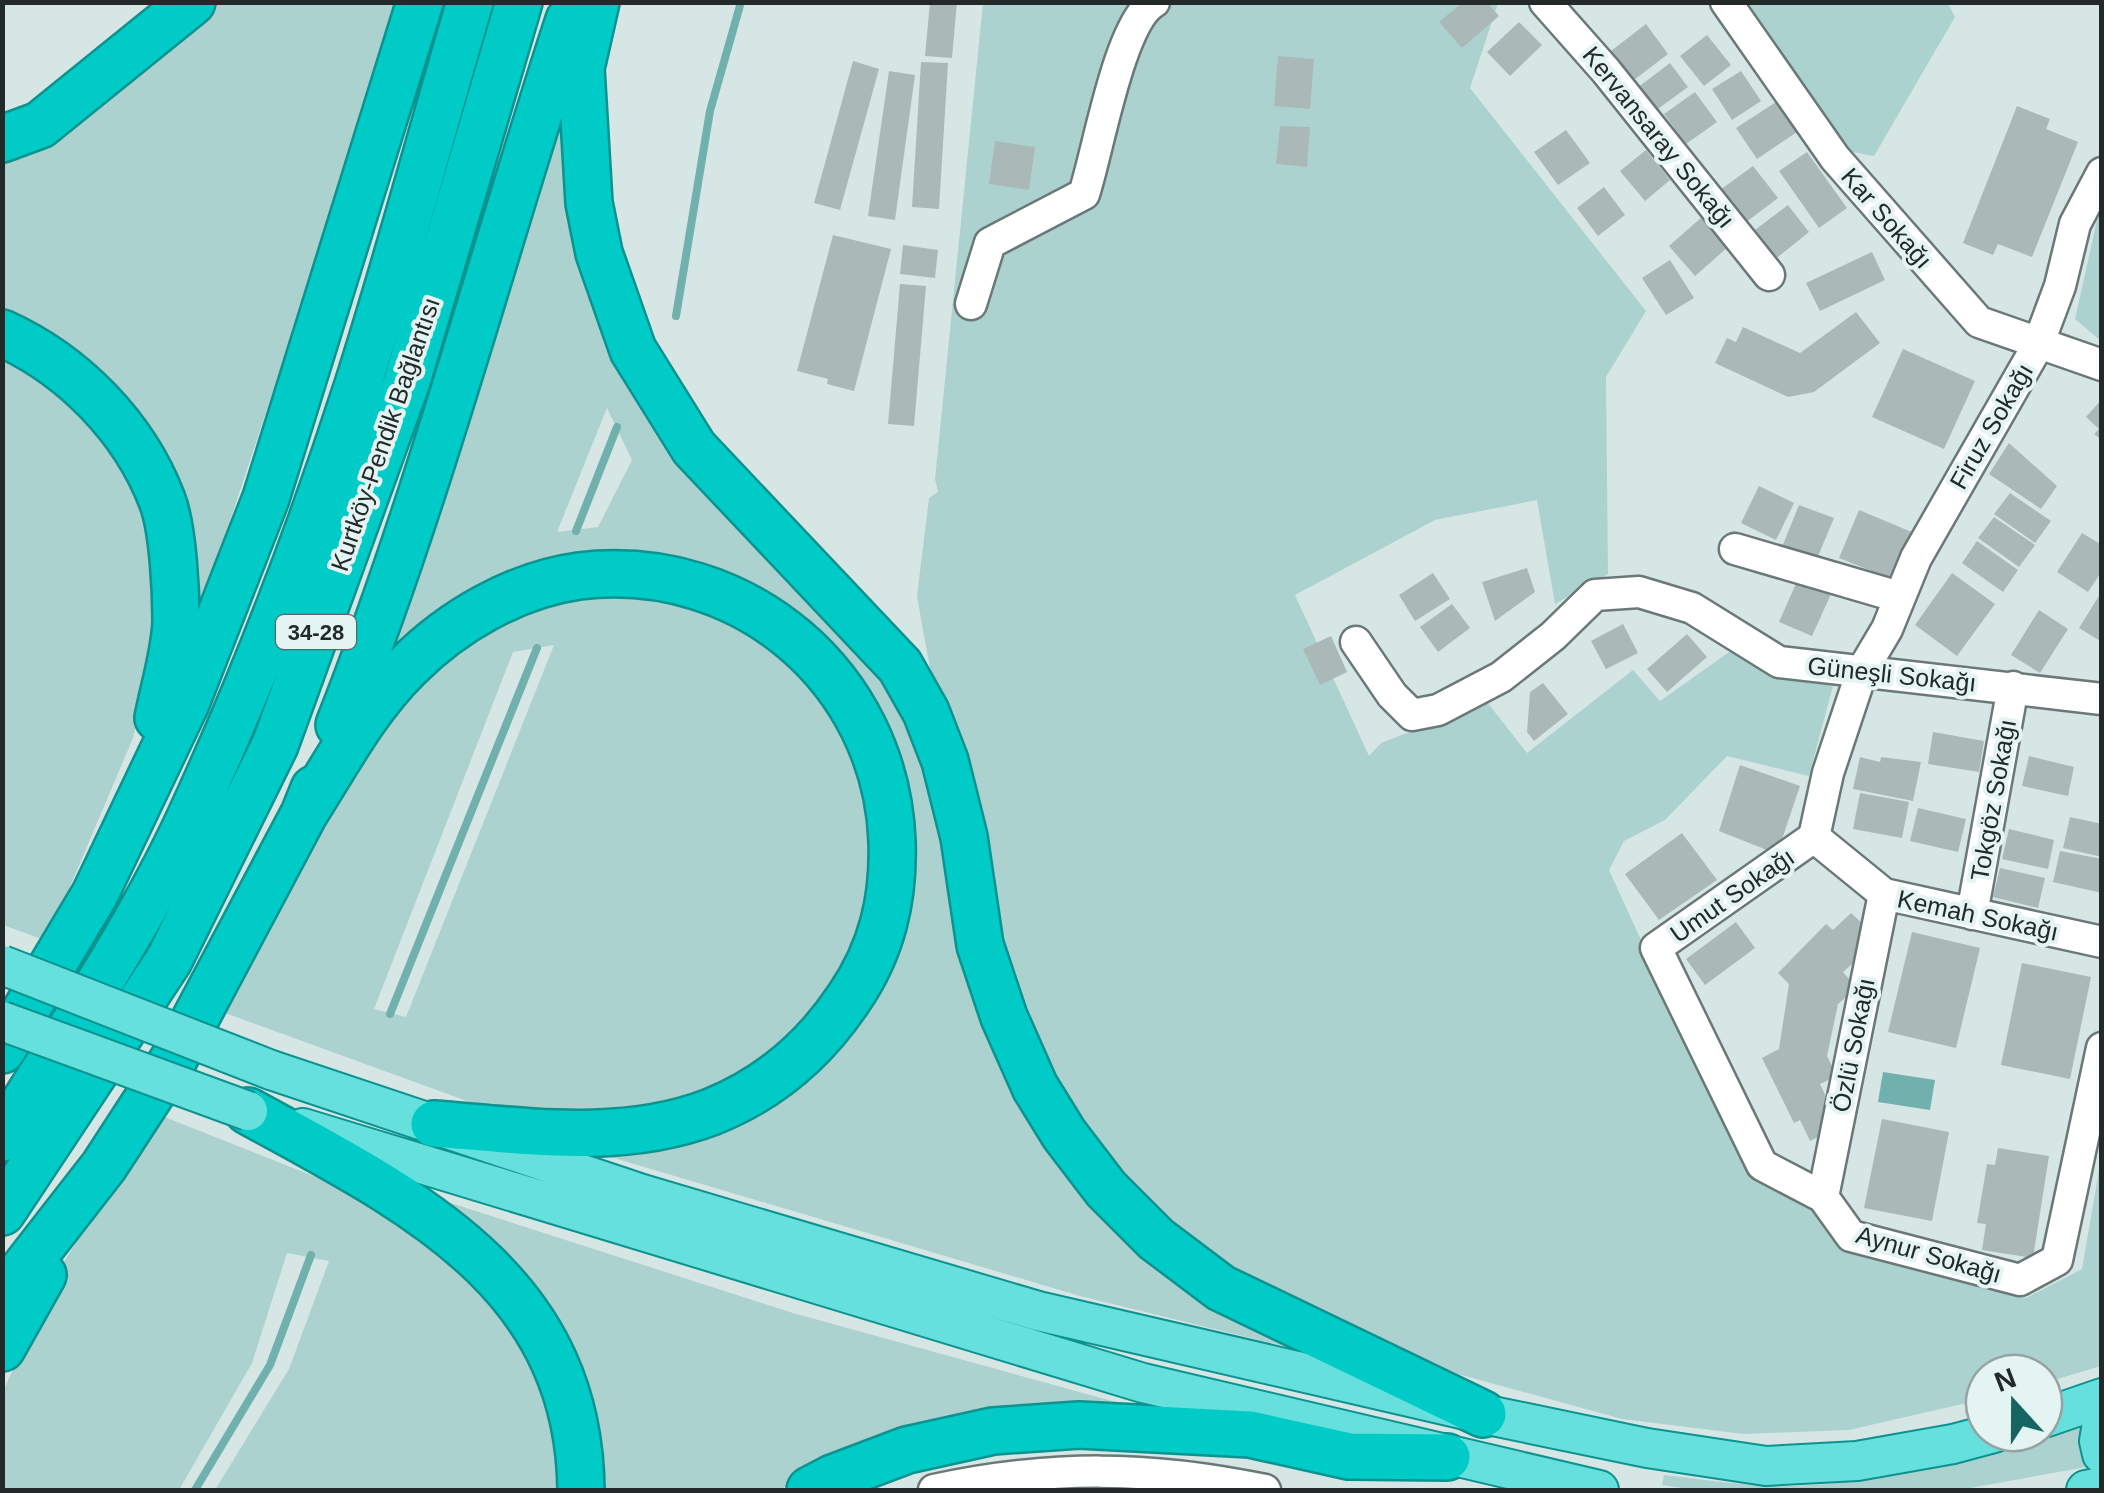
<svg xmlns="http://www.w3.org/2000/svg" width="2104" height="1493" font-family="Helvetica,sans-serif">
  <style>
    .green { fill: #acd2cf; fill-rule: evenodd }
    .water { fill: #71b1ad }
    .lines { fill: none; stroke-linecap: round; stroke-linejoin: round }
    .stream { stroke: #71b1ad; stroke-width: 8 }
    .building { fill: #aab9b8 }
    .minor-casing { stroke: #6a7978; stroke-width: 35 }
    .major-casing { stroke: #0c928f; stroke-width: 42 }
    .highway-casing { stroke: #0c928f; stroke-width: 50 }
    .minor { stroke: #fff; stroke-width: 30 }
    .major { stroke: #66e0dd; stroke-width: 38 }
    .highway { stroke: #00cbc6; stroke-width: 45 }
    .major-bridge-casing { stroke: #0c928f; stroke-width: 42; stroke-linecap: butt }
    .major-bridge { stroke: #66e0dd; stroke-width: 38 }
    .labels { text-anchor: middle; stroke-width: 8; stroke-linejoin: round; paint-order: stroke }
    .shield { fill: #e3f4f2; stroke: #5d6665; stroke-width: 2.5 }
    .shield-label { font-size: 22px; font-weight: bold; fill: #232929 }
    .street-label { font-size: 25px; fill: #232929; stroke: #e3f4f2 }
  </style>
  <rect width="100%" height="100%" fill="#d6e6e5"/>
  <path class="green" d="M213 3H402L192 635 177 483 3 315 2 160Z
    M983 3H1498L1470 88 1646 311 1606 377 1608 574 1555 604 1537 500 1435 520 1295 595 1369 756 1381 743 1487 702 1527 753 1633 670 1660 701 1732 650 1768 673 1833 686 1809 776 1727 756 1665 820 1624 841 1609 870 1750 1178 1811 1210 1848 1251 2026 1298 2082 1269 2101 1159V1366L2044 1383V1373H1984V1399L1849 1430 1743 1434 1622 1419 1447 1371 1337 1322 1242 1273 1168 1221 1105 1162 1020 1025 936 699 924 636 917 596 929 498 938 492 935 479Z
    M1739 3H1948L1955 17 1874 156 1842 150Z
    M567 64 600 311 881 667 928 758 1005 1069 1300 1350 1080 1296 597 1153 697 1130 891 953 854 683 600 557 372 689ZM607 408 632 460 598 527 557 532Z
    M2101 202V341L2075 319Z
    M14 352 114 439 149 506 159 617 133 738 47 941 3 925 2 358Z
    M579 590 682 594 768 639 822 686 855 763 873 817 875 886 863 950 811 1032 753 1073 680 1104 519 1120 217 1010 374 721 442 647ZM554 645 406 1017 374 1009 513 652Z
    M157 1114 356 1193 411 1223 492 1294 545 1380 567 1490H215L289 1369 329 1261 287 1253 252 1363 179 1490H3V1391L62 1265Z
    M432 1197 793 1313 1148 1411 848 1453 779 1490H598L596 1445Z
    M2089 1422 2092 1466 1959 1490H1696L1662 1485 1664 1475C1708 1480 1751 1487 1795 1486 1897 1482 1993 1455 2089 1422Z"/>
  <path class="water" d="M1883 1072 1935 1080 1930 1110 1878 1102Z"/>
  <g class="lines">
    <path class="stream" d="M676 316 710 111 741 2
      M576 531 617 427
      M390 1014 537 648
      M195 1490 270 1365 311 1255"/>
  </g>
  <path class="building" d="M930 2H957L952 58 925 56Z
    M1463 2H1487L1499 16 1462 48 1439 22Z
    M1519 22 1542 45 1510 76 1487 52Z
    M1646 24 1668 54 1634 80 1611 51Z
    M1707 35 1731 65 1704 86 1680 56Z
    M1278 56 1314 59 1310 109 1274 106Z
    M853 61 879 69 840 210 814 203Z
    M921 62 948 63 939 209 912 207Z
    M1670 63 1688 87 1655 111 1637 88Z
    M889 71 915 75 895 220 868 216Z
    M1741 71 1761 101 1732 120 1712 89Z
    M1695 92 1717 122 1686 144 1664 114Z
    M1776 102 1797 132 1757 159 1736 128Z
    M2017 106 2050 119 2046 129 2078 142 2032 257 1998 244 1993 255 1963 243Z
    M1280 126 1310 127 1307 167 1276 164Z
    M1566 130 1590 163 1558 185 1534 152Z
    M995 141 1035 147 1029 190 989 184Z
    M1646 150 1670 180 1645 201 1620 171Z
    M1807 152 1847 208 1819 228 1779 171Z
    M1753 166 1778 198 1745 223 1720 190Z
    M1604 187 1625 215 1598 236 1577 208Z
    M1788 205 1809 232 1773 261 1751 233Z
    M1702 217 1728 247 1695 276 1669 246Z
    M833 235 891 249 854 391 827 384 828 379 797 371Z
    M903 245 938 250 935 278 900 274Z
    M1872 252 1885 280 1820 311 1806 283Z
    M1670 260 1694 298 1666 315 1642 278Z
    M900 284 926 286 914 426 888 424Z
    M1856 312 1880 343 1814 392 1788 397 1715 363 1727 338 1736 342 1743 327 1800 353Z
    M1903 349 1975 381 1944 449 1872 417Z
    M2102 399V440L2094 434 2099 429 2086 417Z
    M2009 443 2057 486 2041 509 1989 474Z
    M1759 486 1794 503 1776 540 1741 523Z
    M2010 493 2051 521 2035 543 1994 514Z
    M1799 505 1834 518 1816 561 1782 547Z
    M1859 510 1914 533 1894 580 1839 558Z
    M1994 517 2035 545 2019 567 1978 538Z
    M2082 533 2102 545V571L2088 592 2057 572Z
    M1977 541 2018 570 2003 592 1962 563Z
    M1527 568 1535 592 1495 621 1482 582Z
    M1433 573 1450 599 1415 621 1399 595Z
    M1952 573 1995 604 1957 656 1915 625Z
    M1798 579 1831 594 1812 636 1779 622Z
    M2102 591V642L2079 628Z
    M1452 604 1470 628 1438 652 1420 627Z
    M2039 610 2068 629 2040 673 2011 655Z
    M1623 624 1638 653 1606 669 1591 641Z
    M1687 634 1707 657 1667 692 1647 669Z
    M1331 636 1347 672 1320 685 1303 649Z
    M1543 683 1568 714 1534 741 1527 732 1530 692Z
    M1933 732 1984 741 1979 772 1928 764Z
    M2029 756 2074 767 2068 796 2022 786Z
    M1860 757 1880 762 1881 757 1921 762 1913 801 1853 789Z
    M1740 765 1800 786 1777 854 1719 831Z
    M1860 793 1909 802 1902 838 1853 829Z
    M1918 808 1966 819 1958 852 1910 841Z
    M2070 817 2102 824V857L2063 848Z
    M2009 829 2054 840 2048 869 2002 859Z
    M1682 833 1717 880 1659 920 1625 874Z
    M2060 851 2102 859V893L2053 882Z
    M2000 868 2045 878 2038 908 1993 897Z
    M1851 913 1864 925 1860 957 1843 972 1857 988 1838 1004 1827 1056 1837 1076 1820 1084 1831 1107 1822 1111 1832 1130 1810 1141 1800 1120 1794 1123 1762 1058 1779 1049 1789 984 1778 973 1826 924 1833 930Z
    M1736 922 1755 948 1705 985 1686 959Z
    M1912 932 1980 948 1956 1048 1888 1032Z
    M2022 963 2091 977 2070 1079 2001 1065Z
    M1882 1119 1949 1132 1932 1221 1864 1208Z
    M1998 1148 2049 1156 2033 1258 1982 1250 1986 1224 1977 1223 1987 1164 1995 1165Z"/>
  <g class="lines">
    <defs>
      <path id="minor" d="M1545 2 1606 71 1769 275
        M1726 2 1835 158 1979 322 2102 365
        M2102 173 2075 224 2060 286 2038 345 1916 558 1887 629 1862 671 1828 773 1814 837 1656 948 1762 1165 1823 1197 1851 1236 2020 1280 2057 1260 2102 1048
        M971 304 990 243 1084 194C1098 152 1119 23 1154 2
        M1735 549 1899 597
        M1356 642 1392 695 1412 715 1438 710 1501 677 1553 636 1595 595 1639 592 1692 608 1779 662 2102 699
        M1814 837 1884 894 2102 942
        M1972 914 2013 687
        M1823 1197 1884 894
        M934 1490C1050 1465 1150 1466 1265 1490"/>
      <path id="major" d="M271 1070 642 1194 1038 1311 1483 1414 1647 1448 1766 1466 1857 1461 1953 1444 1994 1433
        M303 1128 1143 1383 1599 1490
        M2044 1418 2102 1398
        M2102 1423 2099 1441 2102 1454
        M2086 1490 2102 1487"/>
      <path id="highway" d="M596 2 581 68 589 203 599 253 633 350 694 448 900 666 926 712 945 761 964 837 980 945 1004 1017 1035 1087 1064 1134 1106 1189 1156 1239 1221 1288 1483 1414
        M2 139 40 125 192 2
        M2 333C73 365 134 427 162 500 173 528 176 590 176 621 175 653 164 687 158 718
        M339 725C430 495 492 255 569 20
        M304 814C336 764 365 708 408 666 453 621 515 585 579 576 743 556 886 678 892 841 894 899 882 950 849 998 815 1049 769 1089 711 1112 622 1146 526 1131 434 1124
        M2 1050 95 894 186 703 266 498 420 2
        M248 1111C410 1200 579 1280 581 1490
        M2 1138C67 1033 138 930 190 818 254 679 310 533 357 388 398 260 432 131 470 2
        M2 1212 169 960 275 745 407 381 519 2
        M2 1297 104 1166 175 1057 304 814 314 789
        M2 1348 43 1275
        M810 1490 833 1478 907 1450 993 1431 1079 1425 1250 1434 1349 1456 1447 1457"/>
    </defs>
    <use href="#minor" class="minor-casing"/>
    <use href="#major" class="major-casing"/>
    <use href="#highway" class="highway-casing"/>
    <use href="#minor" class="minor"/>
    <use href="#major" class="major"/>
    <use href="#highway" class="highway"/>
    <defs>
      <path id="major-bridge" d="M2 965 271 1070
        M2 1021 248 1111"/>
    </defs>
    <use href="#major-bridge" class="major-bridge-casing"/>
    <use href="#major-bridge" class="major-bridge"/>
  </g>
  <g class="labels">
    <rect class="shield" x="276" y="615" width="80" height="34" rx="8"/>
    <g class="shield-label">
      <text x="316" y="640">34-28</text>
    </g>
    <g class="street-label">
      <text transform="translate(1659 137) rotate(51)" y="9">Kervansaray Sokağı</text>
      <text transform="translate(1887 218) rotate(49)" y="9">Kar Sokağı</text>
      <text transform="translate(1991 426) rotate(-60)" y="9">Firuz Sokağı</text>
      <text transform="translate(385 434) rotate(-71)" y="9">Kurtköy-Pendik Bağlantısı</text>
      <text transform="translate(1892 674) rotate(6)" y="9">Güneşli Sokağı</text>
      <text transform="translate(1993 800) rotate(-80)" y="9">Tokgöz Sokağı</text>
      <text transform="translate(1732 895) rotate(-35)" y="9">Umut Sokağı</text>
      <text transform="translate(1978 915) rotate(12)" y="9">Kemah Sokağı</text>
      <text transform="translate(1853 1045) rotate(-79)" y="9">Özlü Sokağı</text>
      <text transform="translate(1929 1254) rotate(16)" y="9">Aynur Sokağı</text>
    </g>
  </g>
  <rect width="2104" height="1493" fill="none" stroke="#232929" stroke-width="10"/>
  <g transform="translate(2014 1403) rotate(339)"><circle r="48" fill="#e3f4f2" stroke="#96a3a2" stroke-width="2.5"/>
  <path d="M0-8L18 38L0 25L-18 38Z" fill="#176563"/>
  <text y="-15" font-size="28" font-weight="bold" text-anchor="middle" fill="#232929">N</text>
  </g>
</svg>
